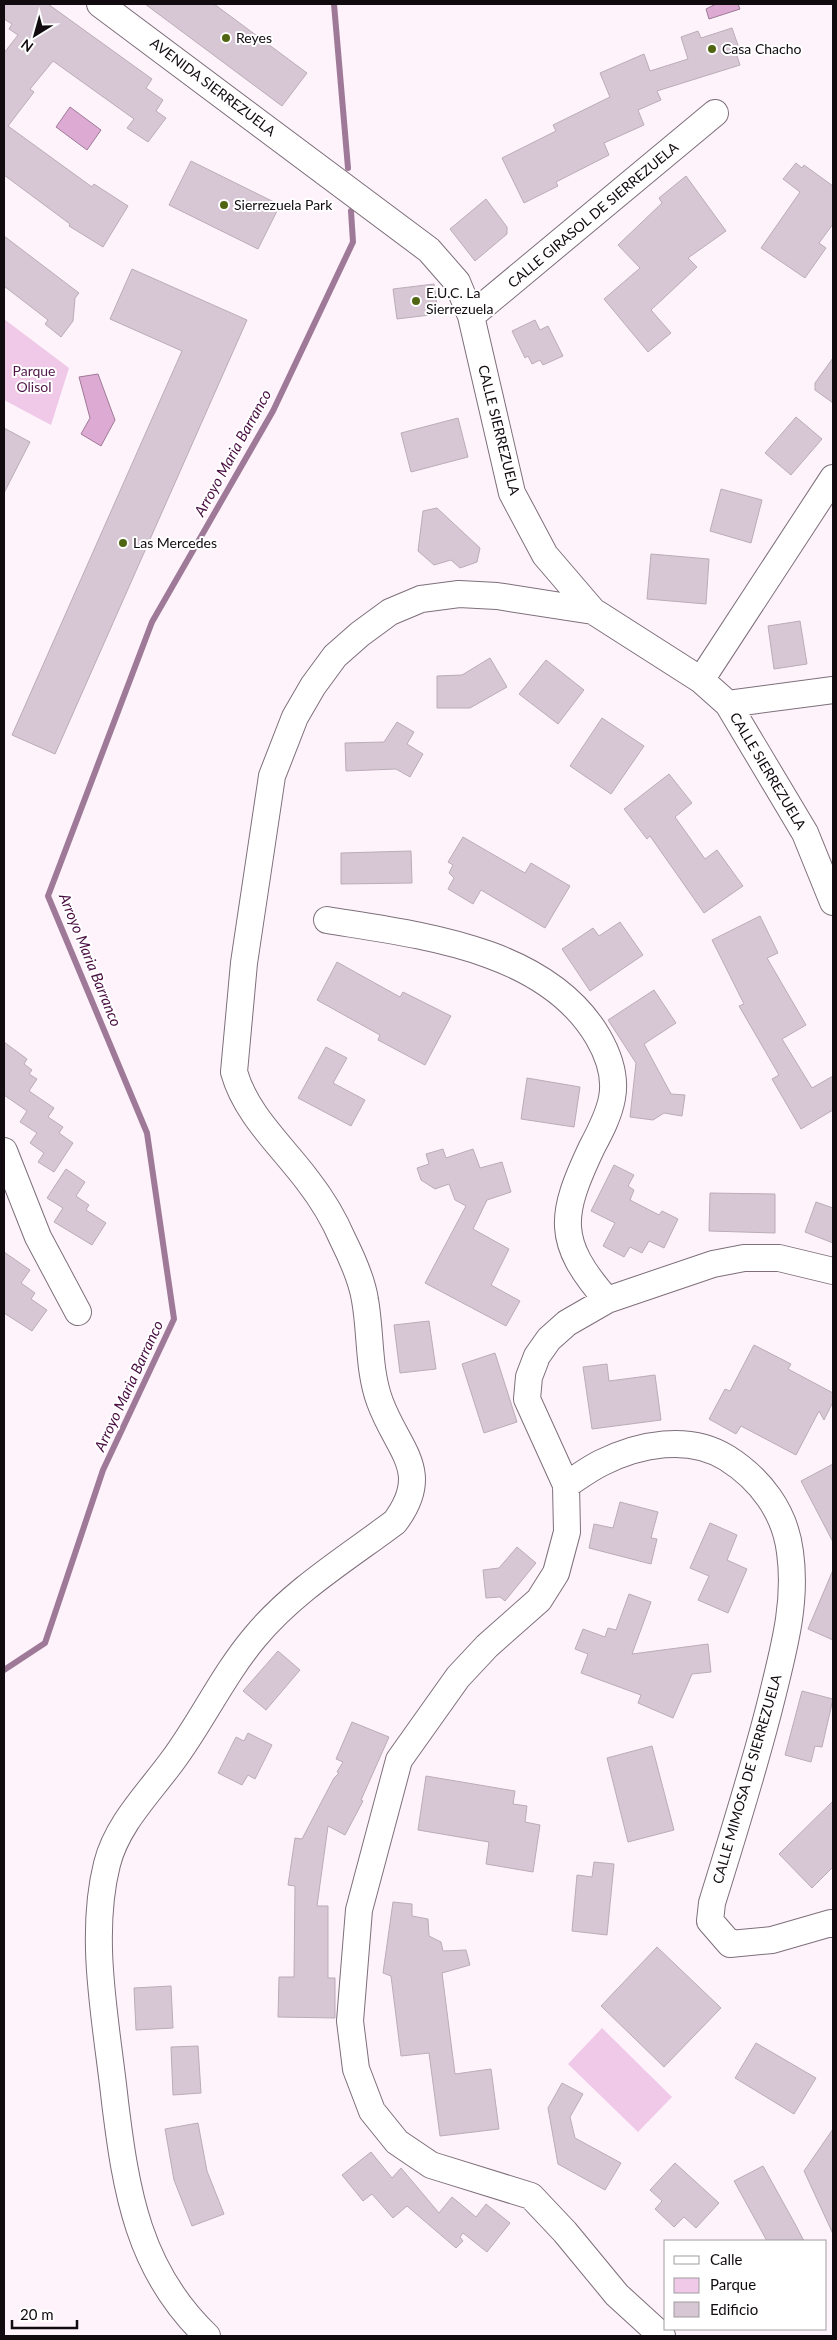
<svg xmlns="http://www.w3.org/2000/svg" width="837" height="2340" font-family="Lato,sans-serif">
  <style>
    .green { fill: #f0c8e8 }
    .water { fill: #dcaad2; stroke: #9f7a98 }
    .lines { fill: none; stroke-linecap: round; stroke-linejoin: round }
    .stream { stroke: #9f7a98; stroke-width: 6 }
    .building { fill: #d7c6d3; stroke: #bcabb8 }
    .minor-casing { stroke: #7e6f7b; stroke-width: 28 }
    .minor { stroke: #fff; stroke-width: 26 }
    .poi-dot { fill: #4f6511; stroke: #fff; stroke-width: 2 }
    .labels { text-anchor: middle; stroke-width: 4; stroke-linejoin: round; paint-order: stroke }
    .poi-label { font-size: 14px; fill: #110b10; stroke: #fff; text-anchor: start }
    .street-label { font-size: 14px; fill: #110b10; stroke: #fff }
    .park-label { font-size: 14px; fill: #52184a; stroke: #fff }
    .water-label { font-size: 15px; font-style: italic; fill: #480d41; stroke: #fff }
  </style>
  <rect width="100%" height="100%" fill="#fef3fb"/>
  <path class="green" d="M4 319 69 368 51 425 4 400Z
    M602 2028 672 2097 638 2132 568 2064Z"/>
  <path class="water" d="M716 4H738L740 9 709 19 706 9Z
    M70 107 101 130 87 150 56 127Z
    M98 374 115 420 101 446 81 434 90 418 79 377Z"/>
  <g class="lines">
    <path class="stream" d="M334 4 348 168
      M4 1670 45 1643 103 1470 174 1319 147 1133 48 896 152 622 273 411 353 242 351 211"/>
  </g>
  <path class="building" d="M4 4H48L152 79 146 88 163 100 156 111 166 118 148 142 127 128 134 119 53 61 30 89 34 92 8 126 92 187 94 184 128 206 103 247 69 226 70 224 4 175V53L18 35 9 29 12 24 4 19Z
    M145 4H214L307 73 282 106Z
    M732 28 741 54 737 56 740 65 657 91 661 100 638 110 644 125 604 143 609 155 556 182 558 186 524 203 502 158 556 131 553 125 610 97 600 73 644 54 650 71 688 59 681 37 698 31 701 38Z
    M191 161 280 205 258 249 169 205Z
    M796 163 802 168 804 165 833 186V224L819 243 826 248 805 278 761 248 800 192 783 179Z
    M686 176 726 231 688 258 697 267 651 310 671 333 648 352 604 299 640 268 618 245 662 203 659 198Z
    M486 199 507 227V234L475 261 450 229Z
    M4 236 79 293 75 298 73 321 61 337 45 324 48 320 4 286Z
    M132 269 247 320 55 754 12 735 182 351 110 319Z
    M434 284 438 314 397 319 393 289Z
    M535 320 540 330 548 326 563 356 543 365 540 360 532 364 528 356 525 358 512 331Z
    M833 358V403L815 390V383Z
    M796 417 822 439 791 475 765 453Z
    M458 418 468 457 411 472 401 433Z
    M4 428 30 442 4 493Z
    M721 489 762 500 751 543 710 531Z
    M437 508 480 548 477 562 460 568 451 560 434 565 418 551 423 511Z
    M651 554 709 559 706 604 647 599Z
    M800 621 807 664 774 669 768 626Z
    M490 658 507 687 470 708H437V676L462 675Z
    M546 660 584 690 558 724 519 694Z
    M602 718 644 746 611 794 570 766Z
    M397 722 414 732 407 744 423 754 410 777 396 769 346 771 345 743 384 742Z
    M669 774 692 803 675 817 705 859 717 850 743 886 704 913 650 836 647 839 624 809Z
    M463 837 525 873 531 863 570 886 545 928 481 890 473 904 448 889 454 878 449 873 453 865 448 862Z
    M411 851 412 883 341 884V853Z
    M760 916 778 953 767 958 806 1025 782 1039 812 1088 833 1076V1110L801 1129 772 1079 779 1075 739 1006 744 1004 712 940Z
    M620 922 643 955 590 991 562 949 593 928 599 936Z
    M337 962 400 997 403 992 451 1016 425 1065 378 1040 380 1035 317 1000Z
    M654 990 676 1023 644 1044 671 1094 685 1095 682 1116 664 1113 653 1120 630 1117 636 1063 608 1020Z
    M4 1042 27 1059 24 1064 32 1070 29 1074 37 1079 29 1091 54 1108 48 1117 63 1127 59 1133 73 1143 54 1172 38 1162 44 1153 30 1143 37 1133 20 1122 27 1111 4 1095Z
    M326 1047 347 1058 333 1083 365 1100 351 1126 298 1098Z
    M527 1078 580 1087 574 1127 521 1119Z
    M443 1149 446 1158 473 1149 480 1168 502 1162 511 1192 487 1200 473 1229 509 1249 491 1285 520 1301 506 1326 425 1283 466 1206 455 1200 449 1184 435 1189 421 1180 417 1168 429 1164 426 1154Z
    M614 1165 634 1175 628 1186 634 1190 630 1200 659 1215 662 1211 678 1219 664 1248 649 1241 642 1253 630 1247 624 1257 603 1246 615 1223 591 1211Z
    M66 1169 85 1182 76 1196 89 1205 86 1210 106 1223 92 1245 54 1222 63 1208 47 1198Z
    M710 1193 775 1194V1233L709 1231Z
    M816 1202 833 1208V1243L805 1232Z
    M4 1252 30 1270 21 1283 35 1293 31 1299 47 1310 32 1331 4 1313Z
    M429 1321 436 1369 400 1373 394 1325Z
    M754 1345 791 1364 788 1369 833 1393V1402L824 1420 819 1411 796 1455 741 1426 736 1434 709 1419 725 1389 730 1391Z
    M495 1353 517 1422 484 1433 462 1364Z
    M607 1364 609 1381 655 1375 661 1420 592 1429 583 1367Z
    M833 1464V1542L801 1481Z
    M620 1502 658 1512 651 1538 657 1539 651 1564 589 1548 594 1524 613 1528Z
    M710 1523 737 1535 727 1560 747 1569 728 1613 698 1600 709 1576 690 1568Z
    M517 1547 536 1563 505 1601 500 1597 486 1598 483 1570 499 1568Z
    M833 1570V1640L808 1629Z
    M629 1594 651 1602 632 1654 708 1644 711 1672 692 1674 673 1718 638 1703 641 1695 581 1673 588 1654 575 1649 583 1629 605 1637 608 1628 616 1630Z
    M278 1651 300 1670 266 1710 243 1691Z
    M802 1691 833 1699 822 1747 815 1746 811 1762 785 1755Z
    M352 1722 389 1737 361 1800 363 1801 345 1835 328 1826 317 1906H328V1978H335V2018L278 2017 279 1977H294L295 1886 288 1885 295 1838 302 1839 334 1778 339 1773 337 1772 343 1762 336 1759Z
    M248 1733 272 1745 255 1779 248 1775 242 1785 218 1773 236 1737 244 1741Z
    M652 1746 674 1830 628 1842 607 1758Z
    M426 1776 515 1791 513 1804 527 1806 525 1822 540 1825 533 1872 486 1864 489 1842 418 1830Z
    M833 1801V1867L812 1888 779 1854Z
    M594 1862 614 1864 607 1935 572 1931 577 1875 592 1877Z
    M393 1902 412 1904V1916L428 1919 429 1936 441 1942 443 1951 466 1950 470 1965 442 1973 455 2074 491 2069 499 2129 440 2136 429 2053 401 2056 391 1976 383 1973Z
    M657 1947 721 2008 664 2067 601 2006Z
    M171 1986 173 2028 136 2030 134 1988Z
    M756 2043 816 2078 794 2114 735 2078Z
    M198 2046 201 2093 173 2095 171 2047Z
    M562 2083 583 2094 570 2117 575 2138 621 2163 605 2190 558 2164 548 2108Z
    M198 2123 207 2171 224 2214 192 2226 174 2180 165 2129Z
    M833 2129V2234L804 2171Z
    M371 2152 392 2178 401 2168 439 2213 452 2197 476 2217 486 2204 510 2223 487 2252 463 2233 460 2237 463 2241 456 2248 407 2206 393 2218 372 2194 363 2201 342 2175Z
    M675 2163 719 2203 696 2228 684 2217 674 2227 655 2209 662 2201 650 2190Z
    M763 2166 794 2222 804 2241H767L734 2181Z"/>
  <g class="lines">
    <defs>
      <path id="minor" d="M100 4 429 250 457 282 471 316 512 493 545 555 593 611 701 680 728 704 805 833 833 902
        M471 316 715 113
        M701 680 833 478
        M728 704 833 690
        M327 920C419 935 546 948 598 1037 609 1056 616 1077 612 1098 609 1115 600 1132 592 1147 560 1215 555 1241 607 1300
        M4 1151 38 1237 78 1312
        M566 1485C577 1478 589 1469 601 1463 639 1444 689 1434 727 1458 760 1479 785 1511 790 1552 797 1602 784 1648 772 1697 755 1766 733 1835 712 1903L710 1921 730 1944 772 1940 831 1923 833 1924
        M207 2336C138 2270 126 2191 115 2102 107 2026 88 1939 107 1864 117 1824 149 1793 173 1760 202 1721 223 1675 255 1637 293 1591 347 1558 395 1522 433 1471 398 1451 380 1402 368 1370 371 1333 365 1300 362 1280 352 1258 343 1240 334 1219 322 1199 308 1181 282 1146 246 1115 234 1072L244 963 272 776 295 717 313 686 335 656 360 634 390 612 421 599 459 594 497 596 593 611
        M662 2336 617 2295 565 2232 531 2196 431 2165 397 2142 372 2111 356 2069 350 2021 359 1910 399 1760 458 1677 487 1646 539 1600 556 1573 567 1532 566 1485 527 1399 529 1377 537 1356 549 1339 567 1323 607 1300 713 1264 744 1258H779L833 1271"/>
    </defs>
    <use href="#minor" class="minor-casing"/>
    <use href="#minor" class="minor"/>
  </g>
  <g class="poi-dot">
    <circle cx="226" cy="38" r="5"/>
    <circle cx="712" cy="49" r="5"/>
    <circle cx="224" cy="205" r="5"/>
    <circle cx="416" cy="301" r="5"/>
    <circle cx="123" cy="543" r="5"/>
  </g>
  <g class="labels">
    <g class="poi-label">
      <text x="236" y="43">Reyes</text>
      <text x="722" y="54">Casa Chacho</text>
      <text x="234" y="210">Sierrezuela Park</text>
      <text x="426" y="298">E.U.C. La<tspan x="426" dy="16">Sierrezuela</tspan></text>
      <text x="133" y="548">Las Mercedes</text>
    </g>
    <g class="street-label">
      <text transform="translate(213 87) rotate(37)" y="5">AVENIDA SIERREZUELA</text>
      <text transform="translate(593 215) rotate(-40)" y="5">CALLE GIRASOL DE SIERREZUELA</text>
      <text transform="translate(499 430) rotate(76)" y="5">CALLE SIERREZUELA</text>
      <text transform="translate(768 771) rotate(59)" y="5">CALLE SIERREZUELA</text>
      <text transform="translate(747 1779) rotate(-74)" y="5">CALLE MIMOSA DE SIERREZUELA</text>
    </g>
    <g class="park-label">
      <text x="34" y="376">Parque<tspan x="34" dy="16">Olisol</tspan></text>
    </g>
    <g class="water-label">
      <text transform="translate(233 453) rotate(-61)" y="5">Arroyo Maria Barranco</text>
      <text transform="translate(90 960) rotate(68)" y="5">Arroyo Maria Barranco</text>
      <text transform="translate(129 1386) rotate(-65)" y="5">Arroyo Maria Barranco</text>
    </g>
  </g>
  <rect width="837" height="2340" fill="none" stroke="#110b10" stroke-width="10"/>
  <rect x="664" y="2240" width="162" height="90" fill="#ffffff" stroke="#a09d9f"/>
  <rect x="674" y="2256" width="25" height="8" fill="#ffffff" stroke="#a09d9f"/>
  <text x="710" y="2265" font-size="15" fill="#110b10">Calle</text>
  <rect x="674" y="2278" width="25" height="15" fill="#f0c8e8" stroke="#a09d9f"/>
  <text x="710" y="2290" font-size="15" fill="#110b10">Parque</text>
  <rect x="674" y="2302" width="25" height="15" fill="#d7c6d3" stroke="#a09d9f"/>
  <text x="710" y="2315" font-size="15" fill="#110b10">Edificio</text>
  <g transform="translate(35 35) rotate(217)" stroke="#ffffff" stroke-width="4" paint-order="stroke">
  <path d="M0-4L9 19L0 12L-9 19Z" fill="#110b10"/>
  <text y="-8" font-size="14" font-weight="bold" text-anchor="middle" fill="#110b10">N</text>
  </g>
  <path d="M12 2320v8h65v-8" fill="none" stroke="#110b10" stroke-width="2.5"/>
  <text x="20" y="2320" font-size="15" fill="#110b10" stroke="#ffffff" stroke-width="4" paint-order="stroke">20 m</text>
</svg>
